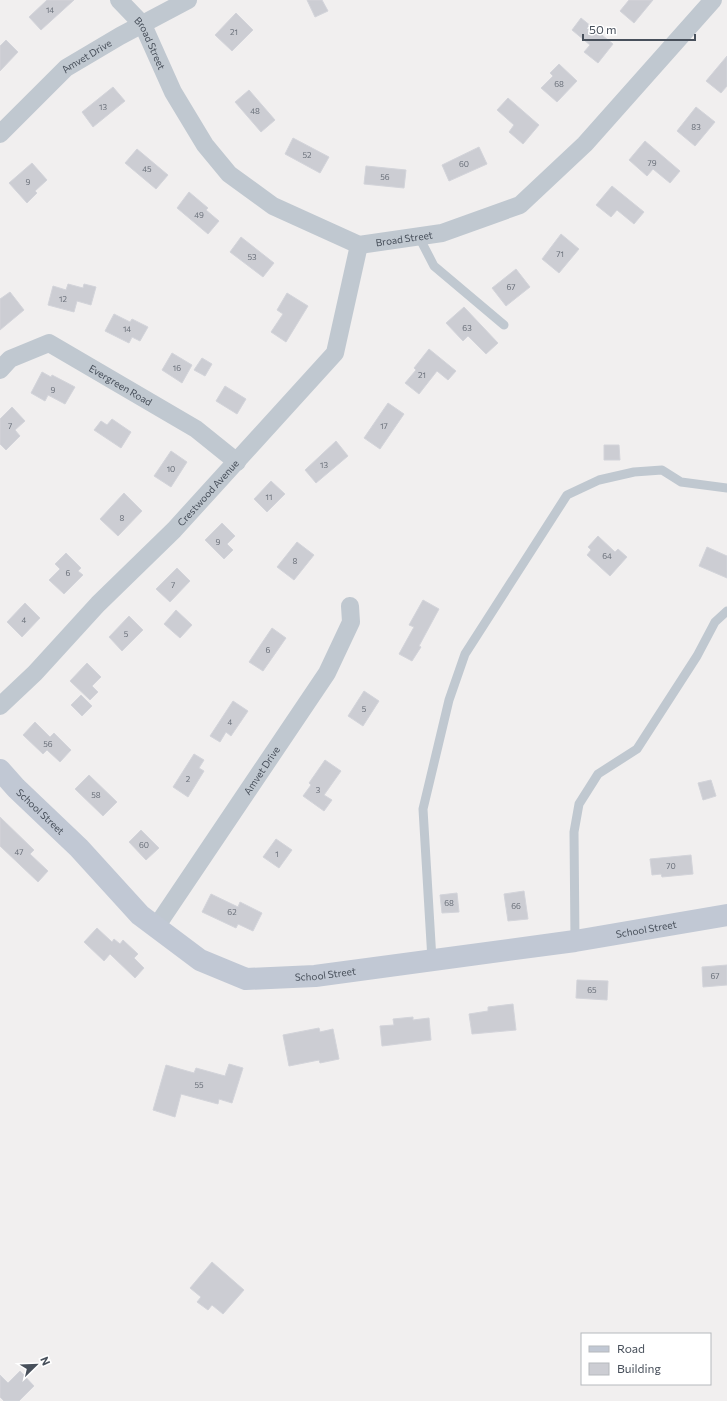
<svg xmlns="http://www.w3.org/2000/svg" width="727" height="1401" font-family="Commissioner,sans-serif">
  <style>
    .building { fill: #cccdd3; stroke: #d3d4da }
    .lines { fill: none; stroke-linecap: round; stroke-linejoin: round }
    .lane { stroke: #c0c8d0; stroke-width: 9 }
    .street { stroke: #c0c8d0; stroke-width: 18 }
    .secondary { stroke: #c1c8d4; stroke-width: 22 }
    .labels { text-anchor: middle; stroke-width: 3; stroke-linejoin: round; paint-order: stroke }
    .number-label { font-size: 8px; fill: #696f79 }
    .street-label { font-size: 10px; fill: #48505b; stroke: #fff }
  </style>
  <rect width="100%" height="100%" fill="#f1efef"/>
  <path class="building" d="M47 0H74L41 30 29 17Z
    M307 0H322L328 11 315 17Z
    M629 0H653L634 23 620 11Z
    M236 13 253 30 232 51 215 35Z
    M581 18 613 44 598 63 584 52 590 45 572 30Z
    M6 40 18 52 0 71V46Z
    M727 56V86L721 93 706 81Z
    M559 64 577 81 557 102 541 88 553 76 550 73Z
    M113 87 125 101 93 127 82 112Z
    M249 90 275 120 261 132 235 102Z
    M508 98 539 125 523 144 509 132 514 125 497 110Z
    M696 107 715 122 695 146 677 131Z
    M293 138 329 157 320 173 285 154Z
    M645 141 680 171 670 183 653 169 647 176 629 160Z
    M479 147 487 164 449 181 442 165Z
    M137 149 168 175 156 189 125 163Z
    M32 163 47 180 35 191 37 193 27 203 9 183Z
    M366 166 406 170 404 188 364 184Z
    M612 186 644 212 634 224 617 210 611 217 596 205Z
    M189 192 208 208 206 210 219 221 208 234 177 208Z
    M561 234 579 249 559 273 542 259Z
    M241 237 274 263 263 277 230 252Z
    M516 269 530 287 506 306 492 288Z
    M68 284 83 288 84 284 96 287 91 305 77 301 74 312 48 305 53 286 66 290Z
    M10 292 24 310 0 330V299Z
    M287 293 308 306 286 342 271 332 283 314 277 310Z
    M464 307 498 343 486 354 468 336 463 341 446 323Z
    M114 314 130 322 132 319 148 327 140 341 132 337 129 343 105 331Z
    M429 349 456 371 448 380 437 371 419 394 405 383 416 370 414 368Z
    M172 353 192 365 182 383 162 370Z
    M202 358 212 364 205 376 194 370Z
    M42 372 51 377 52 375 75 387 65 404 48 395 45 401 31 393Z
    M225 386 246 399 237 414 216 401Z
    M388 403 404 414 380 449 364 438Z
    M12 407 25 421 15 430 20 436 6 450 0 444V419Z
    M112 419 131 432 121 448 94 430 101 421 107 425Z
    M336 441 348 456 316 483 305 470Z
    M604 445H619L620 460H604Z
    M171 451 187 462 171 487 154 476Z
    M271 481 285 494 267 512 254 499Z
    M124 493 142 511 118 536 100 519Z
    M222 523 235 536 227 544 233 550 224 559 205 540Z
    M598 536 615 552 618 549 627 557 610 576 587 555 591 550 588 547Z
    M297 542 314 555 294 580 277 567Z
    M707 547 727 556V578L699 566Z
    M66 553 81 568 78 571 83 575 64 594 49 580 60 569 55 564Z
    M177 568 190 581 170 602 156 589Z
    M423 600 439 609 419 646 421 647 412 661 399 654 414 627 409 625Z
    M25 603 40 618 22 637 7 622Z
    M176 610 192 625 180 638 164 624Z
    M129 616 143 630 122 651 109 637Z
    M272 628 286 638 263 671 249 662Z
    M87 663 101 677 92 686 98 692 90 700 70 681Z
    M364 691 379 701 363 726 348 716Z
    M81 695 92 706 82 716 71 705Z
    M233 701 248 711 231 736 226 732 220 742 210 736Z
    M35 722 50 737 54 733 71 750 60 762 47 750 43 754 23 735Z
    M194 754 204 760 199 768 204 771 188 797 173 787Z
    M325 760 341 771 324 795 332 800 324 811 303 796 311 785 309 783Z
    M89 775 117 802 103 816 75 789Z
    M711 780 716 796 703 800 698 783Z
    M0 817 34 850 30 854 48 871 38 882 0 846Z
    M141 830 159 848 146 860 129 842Z
    M276 839 292 850 279 868 263 857Z
    M691 855 693 874 662 877 661 874 652 875 650 859Z
    M524 891 528 919 508 921 504 894Z
    M457 893 459 912 442 913 440 895Z
    M211 894 238 907 240 902 262 913 253 931 238 924 236 928 202 912Z
    M97 928 112 942 114 939 120 944 123 940 138 954 134 958 144 968 135 978 110 954 104 961 84 942Z
    M727 965V985L703 987 702 967Z
    M577 980 608 981 607 1000 576 998Z
    M513 1004 516 1030 472 1034 469 1014 488 1011V1007Z
    M413 1017V1020L429 1018 431 1040 382 1046 380 1026 394 1025 393 1019Z
    M319 1028 320 1032 333 1029 339 1059 320 1063 319 1060 289 1066 283 1035Z
    M229 1064 243 1068 232 1103 219 1099 218 1104 181 1094 175 1117 153 1110 166 1065 194 1073 196 1068 225 1076Z
    M212 1262 244 1290 223 1314 212 1305 208 1310 197 1302 201 1297 190 1288Z
    M20 1371 34 1386 19 1401H4L0 1397V1375L8 1383Z"/>
  <g class="lines">
    <path class="lane" d="M419 237 434 266 504 325
      M575 941 574 832 579 804 598 774 637 749 697 656 715 622 727 611
      M432 960 423 809 449 700 465 654 567 495 599 480 634 472 662 470 681 482 727 488"/>
    <g class="street">
      <path id="s1" d="M119 0 143 25 173 92 205 145 229 174 273 206 359 245 442 233 520 205 585 144 713 0"/>
      <path id="s2" d="M0 134 66 68 120 36 188 0"/>
      <path id="s3" d="M0 370 10 359 49 343 196 429 237 462"/>
      <path id="s4" d="M0 706 35 673 98 604 174 530 335 353 359 245"/>
      <path id="s5" d="M156 927 327 673 351 622 350 606"/>
    </g>
    <path class="secondary" id="s6" d="M0 770 16 788 79 848 140 915 200 960 246 979 315 976 575 941 727 915"/>
  </g>
  <g class="labels">
    <g class="number-label">
      <text x="50" y="13">14</text>
      <text x="234" y="35">21</text>
      <text x="559" y="87">68</text>
      <text x="103" y="110">13</text>
      <text x="255" y="114">48</text>
      <text x="696" y="130">83</text>
      <text x="307" y="158">52</text>
      <text x="652" y="166">79</text>
      <text x="464" y="167">60</text>
      <text x="147" y="172">45</text>
      <text x="385" y="180">56</text>
      <text x="28" y="185">9</text>
      <text x="199" y="218">49</text>
      <text x="560" y="257">71</text>
      <text x="252" y="260">53</text>
      <text x="511" y="290">67</text>
      <text x="63" y="302">12</text>
      <text x="467" y="331">63</text>
      <text x="127" y="332">14</text>
      <text x="177" y="371">16</text>
      <text x="422" y="378">21</text>
      <text x="53" y="393">9</text>
      <text x="10" y="429">7</text>
      <text x="384" y="429">17</text>
      <text x="324" y="468">13</text>
      <text x="171" y="472">10</text>
      <text x="269" y="500">11</text>
      <text x="122" y="521">8</text>
      <text x="218" y="545">9</text>
      <text x="607" y="559">64</text>
      <text x="295" y="564">8</text>
      <text x="68" y="576">6</text>
      <text x="173" y="588">7</text>
      <text x="24" y="623">4</text>
      <text x="126" y="637">5</text>
      <text x="268" y="653">6</text>
      <text x="364" y="712">5</text>
      <text x="230" y="725">4</text>
      <text x="48" y="747">56</text>
      <text x="188" y="782">2</text>
      <text x="318" y="793">3</text>
      <text x="96" y="798">58</text>
      <text x="144" y="848">60</text>
      <text x="19" y="855">47</text>
      <text x="277" y="857">1</text>
      <text x="671" y="869">70</text>
      <text x="449" y="906">68</text>
      <text x="516" y="909">66</text>
      <text x="232" y="915">62</text>
      <text x="715" y="979">67</text>
      <text x="592" y="993">65</text>
      <text x="199" y="1088">55</text>
    </g>
    <g class="street-label">
      <text dy="4" stroke="none"><textPath href="#s1" startOffset="54">Broad Street</textPath></text>
      <text dy="4" stroke="none"><textPath href="#s2" startOffset="117">Amvet Drive</textPath></text>
      <text dy="4" stroke="none"><textPath href="#s1" startOffset="402">Broad Street</textPath></text>
      <text dy="4" stroke="none"><textPath href="#s3" startOffset="140">Evergreen Road</textPath></text>
      <text dy="4" stroke="none"><textPath href="#s4" startOffset="298">Crestwood Avenue</textPath></text>
      <text dy="4" stroke="none"><textPath href="#s5" startOffset="189">Amvet Drive</textPath></text>
      <text dy="4" stroke="none"><textPath href="#s6" startOffset="58">School Street</textPath></text>
      <text dy="4" stroke="none"><textPath href="#s6" startOffset="730">School Street</textPath></text>
      <text dy="4" stroke="none"><textPath href="#s6" startOffset="406">School Street</textPath></text>
    </g>
  </g>
  <rect x="581" y="1333" width="130" height="52" fill="#ffffff" stroke="#b6b9bd"/>
  <rect x="589" y="1346" width="20" height="6" fill="#c1c8d4" stroke="#b6b9bd"/>
  <text x="617" y="1353" font-size="12" fill="#48505b">Road</text>
  <rect x="589" y="1363" width="20" height="12" fill="#cccdd3" stroke="#b6b9bd"/>
  <text x="617" y="1373" font-size="12" fill="#48505b">Building</text>
  <g transform="translate(36 1365) rotate(67)" stroke="#ffffff" stroke-width="3" paint-order="stroke">
  <path d="M0-3L7 15L0 10L-7 15Z" fill="#48505b"/>
  <text y="-6" font-size="11" font-weight="bold" text-anchor="middle" fill="#48505b">N</text>
  </g>
  <path d="M583 34v6h112v-6" fill="none" stroke="#48505b" stroke-width="2"/>
  <text x="589" y="34" font-size="12" fill="#48505b" stroke="#ffffff" stroke-width="3" paint-order="stroke">50 m</text>
</svg>
